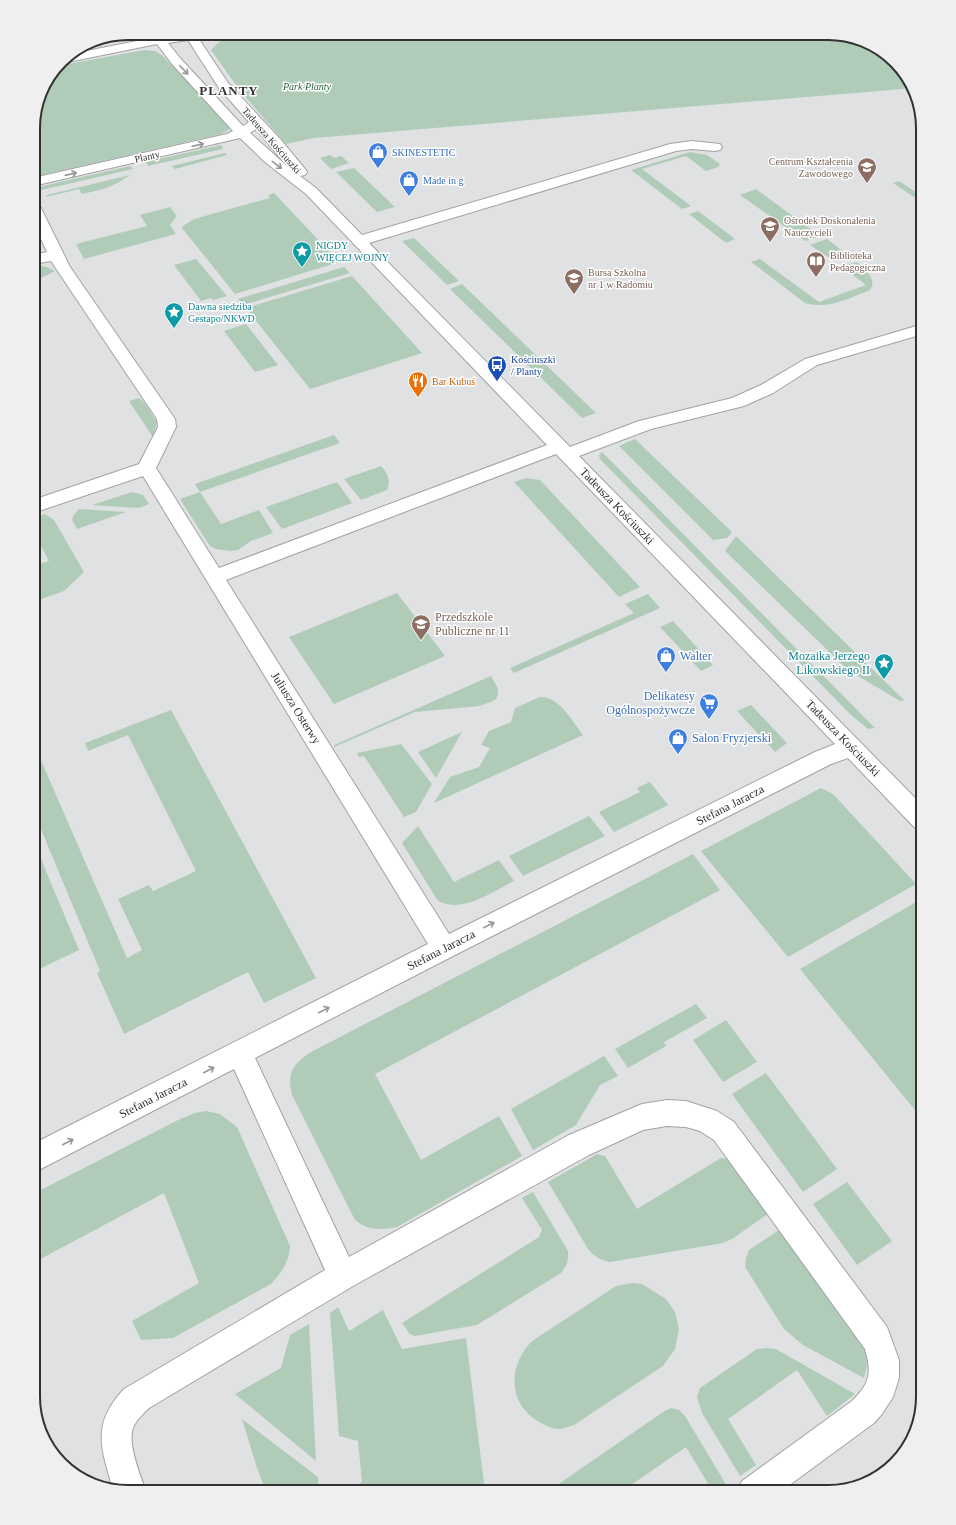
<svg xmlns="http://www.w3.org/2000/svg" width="956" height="1525" font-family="Georgia,serif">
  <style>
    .green { fill: #b0ccb9 }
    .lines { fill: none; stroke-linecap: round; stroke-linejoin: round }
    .minor-casing { stroke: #a2a2a3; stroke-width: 2 }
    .minor { fill: #fff; fill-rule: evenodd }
    .oneway { stroke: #989898 }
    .labels { text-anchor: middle; stroke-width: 3; stroke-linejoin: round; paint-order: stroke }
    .far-park-label { font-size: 10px; font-style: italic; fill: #2b6141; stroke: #fff }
    .far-street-label { font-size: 10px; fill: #323232; stroke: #fff }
    .far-shop-label { font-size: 10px; fill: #366cbe; stroke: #fff; text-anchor: start }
    .far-education-label { font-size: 10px; fill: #785e54; stroke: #fff; text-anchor: start }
    .far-culture-label { font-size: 10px; fill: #0d838f; stroke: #fff; text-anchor: start }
    .far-transit-label { font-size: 10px; fill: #164399; stroke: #fff; text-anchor: start }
    .far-food-label { font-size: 10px; fill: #c56008; stroke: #fff; text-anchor: start }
    .street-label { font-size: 12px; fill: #323232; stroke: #fff }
    .education-label { font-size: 12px; fill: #785e54; stroke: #fff; text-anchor: start }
    .shop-label { font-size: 12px; fill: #366cbe; stroke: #fff; text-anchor: start }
    .culture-label { font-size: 12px; fill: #0d838f; stroke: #fff; text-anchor: end }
    .far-district-label { font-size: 13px; font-weight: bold; letter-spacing: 1px; fill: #323232; stroke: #fff }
    .rim { fill: none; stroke: #323232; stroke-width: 2 }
  </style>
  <rect width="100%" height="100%" fill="#e0e1e2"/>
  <path class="green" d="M317 33H835L881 49 913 86 914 88 314 138 286 144 241 92 211 50 219 42 231 38Z
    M144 50 155 51 163 56 231 127C226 134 216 135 208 137L33 177V122L40 91 57 66Z
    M221 145 223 149 148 166 146 162Z
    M690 152 707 155 720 164 718 167 706 171 686 156 642 169 691 206 682 209 631 170Z
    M225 153 227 155 175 169 172 166Z
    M330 155 334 158 341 156 349 163 331 169 320 158Z
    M130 166 133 169 37 191 38 188 43 186Z
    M354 168 395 207 377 212 336 172Z
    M130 175C114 187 101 190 82 194L79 189 46 197 47 195Z
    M899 181 923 197V203L893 183Z
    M756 189 820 236 805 241 740 195Z
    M274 193 339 262 235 294 182 228 183 226 194 219 270 198 268 195Z
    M170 207 177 216 170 225 176 234 84 259 76 244 147 226 140 215Z
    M698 211 735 239 726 243 689 214Z
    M414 238 459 281 447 285 402 241Z
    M827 239 849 256 834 261 810 245Z
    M196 259 227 296 213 300 211 298 201 301 174 265Z
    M760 259 819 302 866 285 842 267 857 262C864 269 878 279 870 290 849 298 828 310 805 303L751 262Z
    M38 265 47 267 55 271 33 282V267Z
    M344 267 350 273 243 305 238 299Z
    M352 276 422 353 310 389 246 308Z
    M462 284 596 413 582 418 578 414 450 289Z
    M246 324 278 365 255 372 224 331Z
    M139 398 144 402 157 422 153 437 129 401Z
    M334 435 340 443 200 492 221 524 259 510 273 533 251 541 238 550 230 551 216 549 210 546 206 540 180 499 200 492 195 484Z
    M635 439 732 532 727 538 713 540 619 446Z
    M602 452 875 728 868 729 851 715 600 459 599 455Z
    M381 466C388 474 391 480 387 490L361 500 344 479Z
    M526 478 540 480 640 587 619 597 514 482Z
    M337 482 352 503 282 529 266 507Z
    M132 492 143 495 149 504 139 508 92 505Z
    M79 509 126 512 77 529 72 520 73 516Z
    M45 514 54 520 84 572 64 591 33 602V566L49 561 33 531V519Z
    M736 536 904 700 900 701 848 670 725 551Z
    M397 593 445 656 334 704 289 637Z
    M648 594 660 608 514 673 510 668 634 613 625 604Z
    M673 621 713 665 701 671 660 627Z
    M491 676 498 689V694L496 699 491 702 479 706 415 712 334 747V745Z
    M540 697C560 697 572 721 583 735L434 803 450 777 479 767 490 748 481 745 489 731 511 722 515 708Z
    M751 705 787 743 775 752 737 711Z
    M171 710 316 978 264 1003 248 972 124 1034 97 973 100 971 33 810V742L127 958 142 950 118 899 149 885 153 891 196 871 128 735 88 751 85 743Z
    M462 732 436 778 418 752Z
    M401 744 432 784 416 812 404 817 364 756 359 757 357 753Z
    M650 782 668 805 614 832 599 812 640 792 637 788Z
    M821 788 833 794 916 884 788 957 701 851Z
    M589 816 605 836 523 876 509 856Z
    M418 826 454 882 499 860 514 881C492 892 463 914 438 901L402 843Z
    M33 840 79 950 33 972Z
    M693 854 720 890 375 1074 421 1160 499 1116 522 1156 397 1227C381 1230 368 1231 355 1220L292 1095C287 1072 292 1065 311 1052Z
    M923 898V1120L800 969Z
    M696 1004 707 1018 664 1042 666 1046 628 1068 615 1049Z
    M726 1020 757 1062 723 1082 693 1040Z
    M604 1056 618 1076 600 1085 576 1125 533 1150 511 1109Z
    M766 1073 837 1169 803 1192 732 1094Z
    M206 1111 220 1114 237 1127 290 1246C289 1262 282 1272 271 1284L173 1338 141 1340 132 1321 199 1283 164 1193 33 1263V1194L180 1119 195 1113Z
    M597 1154 605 1156 637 1209 721 1158 733 1159 772 1211 732 1239 723 1243 610 1262C600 1260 595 1257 588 1249L548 1182Z
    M847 1182 892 1241 857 1265 813 1204Z
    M533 1192 568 1251C569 1261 567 1265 561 1273L477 1325 415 1336 410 1334 402 1323 539 1237 542 1230 522 1198Z
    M782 1228 864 1346C867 1358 868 1366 864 1378L803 1345 784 1329 745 1267 746 1258 749 1250Z
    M632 1283 642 1284 666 1299 675 1312 679 1329 675 1349 663 1366 574 1425C570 1426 563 1429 559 1429 552 1429 542 1424 536 1420 507 1401 509 1364 532 1341L616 1286Z
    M338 1307 349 1331 383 1310 402 1349 466 1338 485 1492H343L362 1482 358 1441 339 1436 330 1313Z
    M309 1324 316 1461 235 1394 281 1368 290 1335Z
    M767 1348 776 1349 855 1394 827 1416 797 1370 728 1419 756 1465 740 1476 702 1413 697 1397 700 1388 757 1349Z
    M672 1408 679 1410 685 1416 727 1486 720 1492H713L686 1447 621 1492H547L666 1410Z
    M242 1419 318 1477 319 1492H266L257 1468Z"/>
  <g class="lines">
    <defs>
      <path id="minor" d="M148 33H160L163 36 183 33H243L241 36 237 37 199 39 228 83 281 140 305 169 307 172 305 175 300 176 316 188 362 235 670 144 692 141 720 144 722 147 720 150 715 151 692 149 676 151 369 243 570 447 639 421 732 398 761 385 805 359 923 324V334L817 365 773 393 744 406 651 429 579 456 923 806V830L915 828 848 758 831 764 453 956 255 1058 349 1257 569 1135 642 1104 667 1100 686 1101 717 1111 734 1122 887 1327 899 1360V1378L893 1397 882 1414 874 1423 780 1492H737L742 1481 852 1401C870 1383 872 1374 865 1349L714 1140 700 1131 686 1127 667 1126 643 1130 589 1155 353 1286 149 1408C144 1413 136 1420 133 1428 127 1444 141 1476 146 1492H122L113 1489C101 1448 91 1424 124 1389L325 1270 234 1069 33 1173V1144L428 944 143 476 33 513V500L139 464 158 427 157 419 51 261 33 264V255L47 252 33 222V202L38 203 40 206 70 267 175 419 176 427 156 468 219 568 547 445 306 194 265 162 240 138 33 186V178L227 134 233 131 172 64 157 44 63 63 60 62 71 54 152 38ZM188 40 219 88 249 122 243 126 180 58 168 43ZM256 129 288 167 250 133ZM556 454 835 744 815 752 449 934 226 580Z"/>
    </defs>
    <use href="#minor" class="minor-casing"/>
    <use href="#minor" class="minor"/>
  </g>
  <defs><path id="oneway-shaft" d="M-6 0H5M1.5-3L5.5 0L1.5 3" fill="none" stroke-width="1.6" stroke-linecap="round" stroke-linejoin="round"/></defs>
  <g class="oneway">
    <use href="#oneway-shaft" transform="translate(184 70) rotate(46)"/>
    <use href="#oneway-shaft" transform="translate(198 145) rotate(-13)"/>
    <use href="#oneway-shaft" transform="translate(277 165) rotate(37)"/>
    <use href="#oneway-shaft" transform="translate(71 174) rotate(-13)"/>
    <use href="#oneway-shaft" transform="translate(489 925) rotate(-27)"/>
    <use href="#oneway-shaft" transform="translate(324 1010) rotate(-27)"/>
    <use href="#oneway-shaft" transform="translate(209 1070) rotate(-27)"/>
    <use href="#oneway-shaft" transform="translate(68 1142) rotate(-27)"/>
  </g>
  <defs>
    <symbol id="shop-pin" viewBox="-11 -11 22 30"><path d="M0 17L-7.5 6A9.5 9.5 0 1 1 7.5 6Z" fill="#3f7fe0" stroke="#fff"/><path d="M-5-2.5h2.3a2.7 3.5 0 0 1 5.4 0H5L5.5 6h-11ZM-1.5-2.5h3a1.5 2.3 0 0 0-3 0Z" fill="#fff"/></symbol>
    <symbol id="school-pin" viewBox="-11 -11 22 30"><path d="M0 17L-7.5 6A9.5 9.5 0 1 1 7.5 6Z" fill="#8d6e63" stroke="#fff"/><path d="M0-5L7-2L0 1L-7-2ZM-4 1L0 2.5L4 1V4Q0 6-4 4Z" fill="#fff"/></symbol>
    <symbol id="sight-pin" viewBox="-11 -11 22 30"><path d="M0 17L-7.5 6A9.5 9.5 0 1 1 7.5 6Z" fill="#0f9aa8" stroke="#fff"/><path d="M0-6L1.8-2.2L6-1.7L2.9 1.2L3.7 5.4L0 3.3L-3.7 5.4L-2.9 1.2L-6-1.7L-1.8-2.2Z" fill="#fff"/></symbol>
    <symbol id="library-pin" viewBox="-11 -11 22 30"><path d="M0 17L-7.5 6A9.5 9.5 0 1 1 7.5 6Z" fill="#8d6e63" stroke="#fff"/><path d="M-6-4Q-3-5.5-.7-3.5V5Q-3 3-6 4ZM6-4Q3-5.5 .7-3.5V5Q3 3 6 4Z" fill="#fff"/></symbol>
    <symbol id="bus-pin" viewBox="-11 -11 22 30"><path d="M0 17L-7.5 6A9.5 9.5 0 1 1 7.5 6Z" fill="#1a4fb4" stroke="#fff"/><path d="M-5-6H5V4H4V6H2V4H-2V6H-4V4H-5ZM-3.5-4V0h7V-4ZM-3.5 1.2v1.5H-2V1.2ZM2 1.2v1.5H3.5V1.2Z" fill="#fff"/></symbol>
    <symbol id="restaurant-pin" viewBox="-11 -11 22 30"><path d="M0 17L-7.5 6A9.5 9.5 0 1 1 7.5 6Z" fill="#e8710a" stroke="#fff"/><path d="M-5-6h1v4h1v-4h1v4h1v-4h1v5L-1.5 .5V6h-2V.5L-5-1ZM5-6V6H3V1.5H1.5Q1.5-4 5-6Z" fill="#fff"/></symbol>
    <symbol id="supermarket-pin" viewBox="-11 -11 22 30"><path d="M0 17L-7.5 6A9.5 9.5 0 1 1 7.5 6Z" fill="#3f7fe0" stroke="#fff"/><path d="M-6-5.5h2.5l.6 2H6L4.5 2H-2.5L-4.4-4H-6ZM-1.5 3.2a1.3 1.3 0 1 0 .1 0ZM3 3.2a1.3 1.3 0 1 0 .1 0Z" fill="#fff"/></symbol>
  </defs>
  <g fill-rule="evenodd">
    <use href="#shop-pin" x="367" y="141" width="22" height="30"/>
    <use href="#school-pin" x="856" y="156" width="22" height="30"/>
    <use href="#shop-pin" x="398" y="169" width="22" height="30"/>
    <use href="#school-pin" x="759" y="215" width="22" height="30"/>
    <use href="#sight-pin" x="291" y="240" width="22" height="30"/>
    <use href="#library-pin" x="805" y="250" width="22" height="30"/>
    <use href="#school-pin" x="563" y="267" width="22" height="30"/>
    <use href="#sight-pin" x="163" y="301" width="22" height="30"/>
    <use href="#bus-pin" x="486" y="354" width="22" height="30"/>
    <use href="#restaurant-pin" x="407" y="370" width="22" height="30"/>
    <use href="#school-pin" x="410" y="613" width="22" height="30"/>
    <use href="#shop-pin" x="655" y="645" width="22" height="30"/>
    <use href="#sight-pin" x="873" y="652" width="22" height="30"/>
    <use href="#supermarket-pin" x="698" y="692" width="22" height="30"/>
    <use href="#shop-pin" x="667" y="727" width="22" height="30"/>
  </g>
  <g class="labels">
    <g class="far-park-label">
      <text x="307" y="90">Park Planty</text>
    </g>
    <g class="far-street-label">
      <text transform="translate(272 140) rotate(49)" y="4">Tadeusza Kościuszki</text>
      <text transform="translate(147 156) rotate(-13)" y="4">Planty</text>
    </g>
    <g class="far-shop-label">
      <text x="392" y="156">SKINESTETIC</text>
      <text x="423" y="184">Made in g</text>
    </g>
    <g class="far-education-label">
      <text x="853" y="165" text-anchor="end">Centrum Kształcenia<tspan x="853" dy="12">Zawodowego</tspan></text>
      <text x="784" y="224">Ośrodek Doskonalenia<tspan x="784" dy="12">Nauczycieli</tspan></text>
      <text x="830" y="259">Biblioteka<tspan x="830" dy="12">Pedagogiczna</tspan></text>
      <text x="588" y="276">Bursa Szkolna<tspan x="588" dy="12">nr 1 w Radomiu</tspan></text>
    </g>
    <g class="far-culture-label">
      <text x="316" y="249">NIGDY<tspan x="316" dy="12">WIĘCEJ WOJNY</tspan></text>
      <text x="188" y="310">Dawna siedziba<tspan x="188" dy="12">Gestapo/NKWD</tspan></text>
    </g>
    <g class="far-transit-label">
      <text x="511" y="363">Kościuszki<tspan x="511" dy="12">/ Planty</tspan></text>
    </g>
    <g class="far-food-label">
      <text x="432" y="385">Bar Kubuś</text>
    </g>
    <g class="street-label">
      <text transform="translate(617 506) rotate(46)" y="4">Tadeusza Kościuszki</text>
      <text transform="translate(296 708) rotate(58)" y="4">Juliusza Osterwy</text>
      <text transform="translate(843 738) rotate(46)" y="4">Tadeusza Kościuszki</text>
      <text transform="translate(730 805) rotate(-27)" y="4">Stefana Jaracza</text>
      <text transform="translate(441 950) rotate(-27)" y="4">Stefana Jaracza</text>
      <text transform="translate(153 1098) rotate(-27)" y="4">Stefana Jaracza</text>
    </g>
    <g class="education-label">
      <text x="435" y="621">Przedszkole<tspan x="435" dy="14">Publiczne nr 11</tspan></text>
    </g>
    <g class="shop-label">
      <text x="680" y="660">Walter</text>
      <text x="695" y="700" text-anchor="end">Delikatesy<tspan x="695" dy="14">Ogólnospożywcze</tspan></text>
      <text x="692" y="742">Salon Fryzjerski</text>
    </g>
    <g class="culture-label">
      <text x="870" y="660">Mozaika Jerzego<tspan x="870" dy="14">Likowskiego II</tspan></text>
    </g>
    <g class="far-district-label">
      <text x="229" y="95">PLANTY</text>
    </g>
  </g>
  <path d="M0 0H956V1525H0ZM128 40H828A88 88 0 0 1 916 128V1397A88 88 0 0 1 828 1485H128A88 88 0 0 1 40 1397V128A88 88 0 0 1 128 40Z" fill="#efefef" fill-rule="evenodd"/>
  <path class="rim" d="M128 40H828A88 88 0 0 1 916 128V1397A88 88 0 0 1 828 1485H128A88 88 0 0 1 40 1397V128A88 88 0 0 1 128 40Z"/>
</svg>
